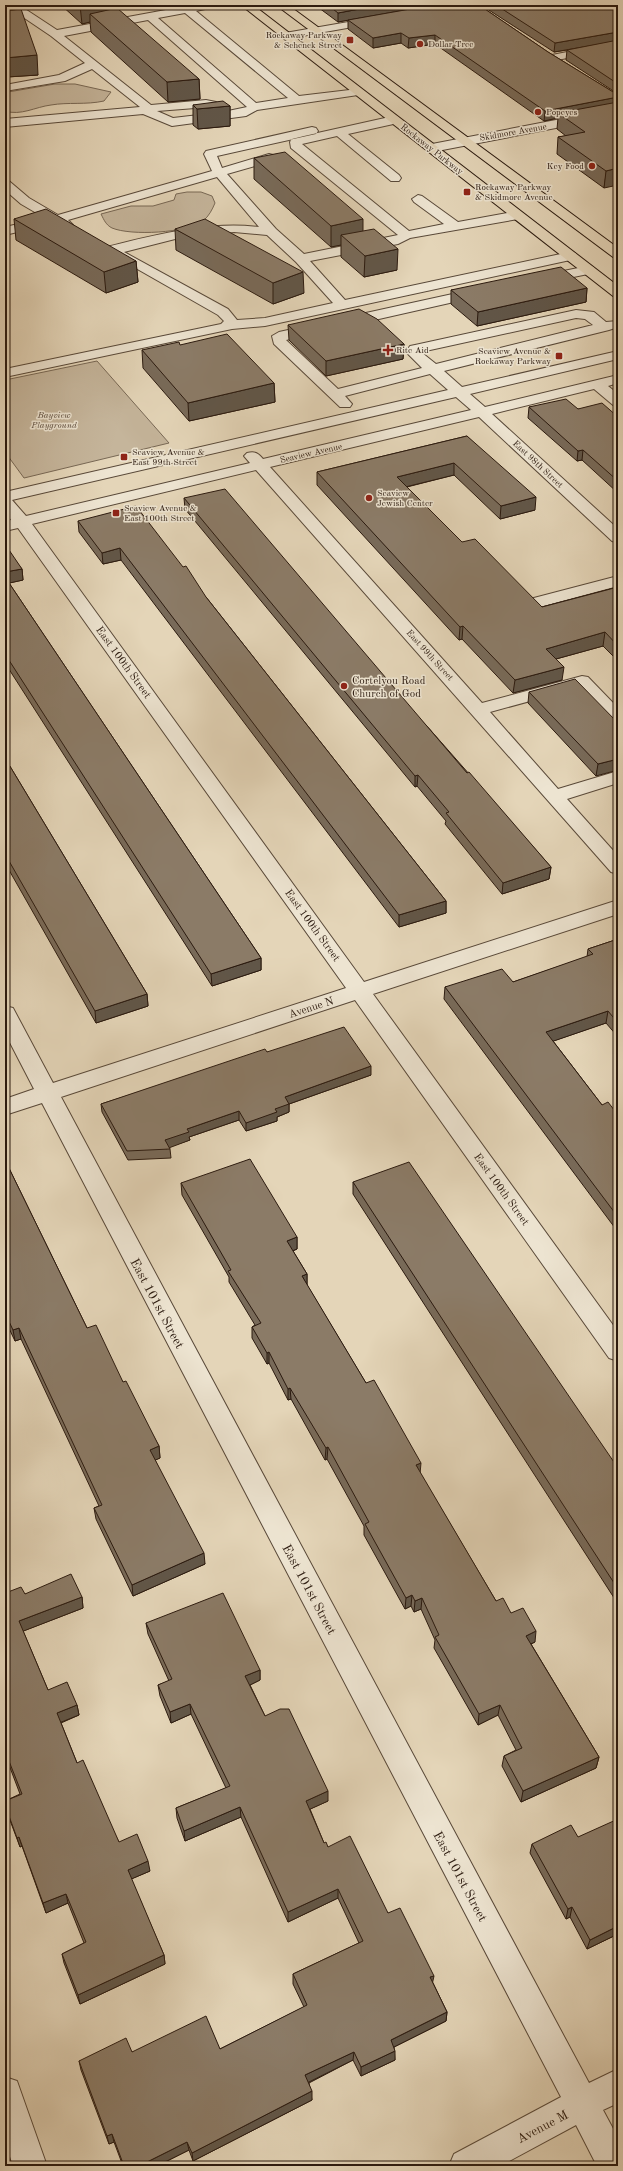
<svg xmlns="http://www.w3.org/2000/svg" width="623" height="2171" font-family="'Old Standard TT',serif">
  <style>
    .green { fill: #c5b59b; stroke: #786855 }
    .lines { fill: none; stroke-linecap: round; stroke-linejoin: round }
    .minor-casing { stroke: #594939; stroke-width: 2 }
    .major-casing { stroke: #2b1a0f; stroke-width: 2 }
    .minor { fill: #ede4d1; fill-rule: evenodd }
    .major { fill: #e4d5b8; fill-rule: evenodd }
    .wall { fill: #786a59; stroke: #2b1a0f }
    .shaded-wall { fill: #615648; stroke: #2b1a0f }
    .building { fill: #8b7b67; stroke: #2b1a0f }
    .poi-dot { fill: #8f2418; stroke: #ede4d1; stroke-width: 1.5 }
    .labels { text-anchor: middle; stroke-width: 3; stroke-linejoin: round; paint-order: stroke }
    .far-poi-label { font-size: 9px; fill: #2b1a0f; stroke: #ede4d1; text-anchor: start }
    .far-street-label { font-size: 9px; fill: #2b1a0f; stroke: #ede4d1 }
    .far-park-label { font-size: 9px; font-style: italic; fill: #594839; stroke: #ede4d1 }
    .street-label { font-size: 11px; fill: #2b1a0f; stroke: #ede4d1 }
    .poi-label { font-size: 11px; fill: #2b1a0f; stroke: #ede4d1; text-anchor: start }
    .near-street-label { font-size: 13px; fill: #2b1a0f; stroke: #ede4d1 }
  </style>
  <rect width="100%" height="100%" fill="#e4d5b8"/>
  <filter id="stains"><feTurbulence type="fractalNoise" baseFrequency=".005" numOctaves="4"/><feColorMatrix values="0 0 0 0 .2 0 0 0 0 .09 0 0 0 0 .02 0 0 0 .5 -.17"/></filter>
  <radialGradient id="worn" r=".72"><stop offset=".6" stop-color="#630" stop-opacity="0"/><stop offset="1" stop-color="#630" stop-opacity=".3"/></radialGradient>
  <path class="green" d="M55 84H75L111 92 104 101C86 105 68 102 51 105 35 107 21 116 5 111V95L8 92Z
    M187 192H201L212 196 215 203C212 210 209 216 203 221 187 233 131 236 112 228 106 225 104 220 101 214L131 206H153L174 200 176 194Z
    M97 361 169 443 24 478 5 452V380Z"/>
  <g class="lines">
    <defs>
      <path id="minor" d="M193 5H215L214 7 196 11 299 96 358 89 364 92 358 95 257 110 246 116 172 126 143 114 5 127V119L140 107 92 69 65 81 5 91V85L59 75 85 63 51 36 14 11 13 9 14 7H22L57 30ZM185 13 288 98 256 103 158 18ZM148 20 247 107 228 111 216 102 206 100 151 105 64 36ZM208 107 216 113 173 118 157 111Z
        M377 17 381 18 382 20 381 22 285 39 280 36 285 33Z
        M618 42V48L552 61 546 58 552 55Z
        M618 108V116L432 152 426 148 432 144Z
        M394 116 398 117 400 120 398 123 348 134 399 175 401 178 399 181H391L337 136 302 144 409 231 444 224 414 202 412 199 418 195 422 196 458 222 518 211 524 215 518 219 410 238 398 244 310 261 345 300 570 252 575 253 577 256 575 259 265 326 232 329 5 377V369L221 324 224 321 218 315 104 250 106 247C156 235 207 221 259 227L217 177 68 220 73 225 72 228H62L55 223 5 235V227L45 218 21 204 5 190V180L9 181 29 198 58 215 212 171 204 154 206 151 312 127 316 128 318 131 316 134 217 156 222 168 269 154 273 155 275 158 273 161 227 174 276 229 304 254 398 235 291 148 290 142 292 139 304 136ZM234 232 267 235 296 262 333 303 265 318 237 320 228 309 124 252 183 237Z
        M588 266 593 267 595 270 593 273 539 284 532 280 534 277Z
        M480 288 487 292 485 295 286 340 338 389 422 368 406 352 410 346 415 345 576 310 594 312 606 322 618 321V327L609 330 444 371 462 387 618 351V359L470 394 485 407 618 375V383L608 386 618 394V406L613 405 594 389 492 414 618 529V543L612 541 479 417 270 467 482 703 582 676 588 677 618 708V723L612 722 578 688 490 712 558 789 618 771V783L567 799 618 856V874L611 872 256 470 32 524 364 982 618 900V914L373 994 618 1332V1361L609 1358 355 1000 61 1097 589 2083 618 2069V2103L603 2110 618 2138V2166H597L576 2125 500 2166H449L454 2154 561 2097 42 1103 5 1115V1099L34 1089 5 1033V1006L13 1008 53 1083 346 988 18 528 5 531V521L11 520 5 512V492L448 390 430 374 345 396 352 404 350 407H340L274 344 272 336 279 332ZM576 318 585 319 593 325 436 364 421 352ZM456 397 471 410 263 459C258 453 255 451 247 453L244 456 250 463 26 516 12 500Z
        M618 576V586L536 608 530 607 528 603 530 599Z
        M5 2077 17 2081 47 2166H13L5 2141Z"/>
      <path id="major" d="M241 5H253L618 286V297L613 296Z
        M276 5H288L618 248V258L613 257Z"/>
    </defs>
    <use href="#minor" class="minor-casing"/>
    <use href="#major" class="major-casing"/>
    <use href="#minor" class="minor"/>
    <use href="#major" class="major"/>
  </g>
  <path class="wall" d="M61 5H108V10L199 79 200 99 168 102 91 32 90 22 82 24Z
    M315 5H479L548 52 618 95 604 188 557 154 558 137 566 136 557 129 558 118 544 121 435 44 408 48 401 43 373 48 348 29V20L338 22Z
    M481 5H618V94L566 60 567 50 554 52Z
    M5 11 38 75 7 77 5 71Z
    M193 105 230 106V126L198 129 193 125Z
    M254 158 363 231 397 270 364 277 341 257V245L331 247 254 179Z
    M14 219 136 261 138 282 106 293 16 240Z
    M175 229 304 293 273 304 176 250Z
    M587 288 586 302 477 326 451 304V290Z
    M288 325 404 344 403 359 326 376 289 340Z
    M142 350 274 383 275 402 189 421 143 368Z
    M529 407 578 409 618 417V493L582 460 577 461 528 418Z
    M467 436 535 510 500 519 454 475 407 487 462 542 542 607 618 587V661L603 646 556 659 562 680 513 693 462 639 459 640 317 485V472Z
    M184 498 426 725 551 867 549 879 502 894 445 824 446 821 417 786 415 787 185 509Z
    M78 521 206 597 446 901V913L399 927 121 560 103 564 79 532Z
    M5 548 22 569 23 580 9 583 261 958V970L212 986 5 663Z
    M529 692 618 723 596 776 528 703Z
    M5 758 147 994 148 1006 96 1023 5 863Z
    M618 939V1037L606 1023 553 1041 602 1105 618 1115V1232L444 999 445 987 513 982 587 957 588 949Z
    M267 1052 371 1075 289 1104V1112L277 1117V1121L246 1131 239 1120 189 1137 190 1140 169 1147 170 1149 171 1158 128 1160 102 1112 101 1104Z
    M5 1160 87 1328 123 1382 159 1446 160 1458 155 1460 205 1564 133 1596 96 1519 94 1508 99 1506 21 1339 15 1341 5 1320Z
    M353 1182 618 1468V1604L353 1194Z
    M181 1183 297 1237V1249L293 1251 307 1274V1285L420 1473 496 1601 511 1613 535 1642 531 1644 599 1757 596 1768 521 1802 502 1766 504 1756 516 1750 498 1715 478 1725 434 1648 435 1640 421 1609 414 1612 411 1606 405 1609 364 1535V1526L327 1459 325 1460 291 1399 288 1400 269 1363 267 1364 252 1338V1327L255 1325 229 1282V1277L182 1195Z
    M5 1585 8 1592 25 1594 82 1597 83 1608 23 1631 48 1690 77 1705 79 1715 61 1723 77 1763 119 1842 150 1871 131 1879 164 1955 165 1964 80 2004 64 1963 62 1954 84 1943 68 1903 46 1913 22 1846 20 1847 5 1807V1801L20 1794 6 1757 5 1758Z
    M146 1623 260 1670V1680L250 1685 265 1716 328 1801 310 1809 324 1843 328 1847 388 1913 433 1983 447 2012 446 2021 394 2047 395 2060 361 2076 353 2060 309 2083 312 2100 193 2161 189 2150 157 2166H123L114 2142 109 2144 81 2070 79 2061 132 2052 220 2049 304 2007 293 1984V1974L359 1943 338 1898 288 1922 241 1817 185 1841 177 1818 176 1808 226 1788 191 1714 171 1723 160 1696 158 1685 169 1681 148 1634Z
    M532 1844 618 1934 587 1949 570 1917 566 1919 530 1853Z"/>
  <path class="shaded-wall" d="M80 5H108L109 19 90 14V22L82 24Z
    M381 5H433L338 22V13Z
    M618 32V41L554 52 555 43Z
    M401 33V43L373 48V38Z
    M435 35V44L408 48 409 38Z
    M37 55 38 75 7 77 5 58Z
    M199 79 200 99 168 102 167 82Z
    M618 97V104L558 113V118L544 121 545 111Z
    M230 106V126L198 129 197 109Z
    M618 168V185L604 188 606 171Z
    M363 219V241L341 235V245L331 247V226Z
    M398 249 397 270 364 277 365 256Z
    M136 261 138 282 106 293 104 272Z
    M303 272 304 293 273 304V283Z
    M587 288 586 302 477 326 478 312Z
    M404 344 403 359 326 376V361Z
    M274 383 275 402 189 421 188 403Z
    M583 450 582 460 577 461 578 451Z
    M454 463V475L397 489V477Z
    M536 497 535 510 500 519 501 506Z
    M120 548 121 560 103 564 102 553Z
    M22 569 23 580 5 584V572Z
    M463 626 462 639 459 640 460 627Z
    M605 632 603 646 545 662 546 649Z
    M564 667 562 680 513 693 515 680Z
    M618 759V770L596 776 598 764Z
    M418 775 417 786 415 787V776Z
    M551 867 549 879 502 894 503 883Z
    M446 901V913L399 927V915Z
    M261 958V970L212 986 211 974Z
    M147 994 148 1006 96 1023 95 1011Z
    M608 1011 606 1023 545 1044 546 1032Z
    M371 1066V1075L289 1104V1112L277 1117V1121L246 1131V1123L275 1109 285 1097Z
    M239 1111V1120L189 1137 190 1140 166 1149 165 1140 187 1129Z
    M297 1237V1249L287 1253V1241Z
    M307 1274V1285L302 1276Z
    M19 1328 21 1339 15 1341 13 1330Z
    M269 1352V1363L267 1364V1353Z
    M290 1388 291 1399 288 1400V1389Z
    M159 1446 160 1458 151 1462 150 1450Z
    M328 1447 327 1459 325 1460 326 1448Z
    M421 1463 420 1474 416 1465Z
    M204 1553 205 1564 133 1596 132 1585Z
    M412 1595 411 1606 405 1609 406 1598Z
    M82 1597 83 1608 21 1632 19 1621Z
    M422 1598 421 1609 414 1612 415 1601Z
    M536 1631 535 1642 524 1647 526 1636Z
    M260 1670V1680L246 1687 245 1676Z
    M190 1704 191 1714 171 1723 170 1712Z
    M77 1705 79 1715 59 1723 57 1713Z
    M500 1705 498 1715 478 1725 479 1714Z
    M599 1757 596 1768 521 1802 523 1791Z
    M328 1791V1801L306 1811V1801Z
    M240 1807 241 1817 185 1841 184 1831Z
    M19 1837 22 1846 20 1847 17 1838Z
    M148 1861 150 1871 129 1880 128 1870Z
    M338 1889V1898L288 1922V1912Z
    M66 1894 68 1903 46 1913 43 1903Z
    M572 1907 570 1917 566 1919 568 1909Z
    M618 1926V1934L587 1949 590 1940Z
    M164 1955 165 1964 80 2004 78 1995Z
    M434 1976 432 1985 430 1977Z
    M447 2012 446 2021 390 2049 391 2040Z
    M395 2051V2060L361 2076V2067Z
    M354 2052 353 2060 305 2084V2075Z
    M312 2091V2100L193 2161 192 2153Z
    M112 2134 114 2142 109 2144 107 2136Z
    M187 2142 189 2150 157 2166H139Z"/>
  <path class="building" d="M328 5H381L338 13Z
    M433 5H479L548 52 618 95V97L545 111 435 35 409 38 401 33 373 38 348 20Z
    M496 5H618V32L555 43Z
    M117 8 199 79 167 82 90 14Z
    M21 9 37 55 5 58V11Z
    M618 40V84L567 50Z
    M223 101 230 106 197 109 193 105Z
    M618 102V168L606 171 558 137 585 132 558 113Z
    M285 152 363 219 331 226 254 158Z
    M46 209 136 261 104 272 14 219Z
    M205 219 303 272 273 283 175 229Z
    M374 229 398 249 365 256 341 235Z
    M561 267 587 288 478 312 451 290Z
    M359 309 377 319 404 344 326 361 288 325Z
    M227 334 274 383 188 403 142 350 179 342 180 345Z
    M566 399 578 409 602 403 618 417V481L583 450 578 451 529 407Z
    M467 436 536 497 501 506 454 463 397 477 462 542 475 539 542 607 618 587V646L605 632 546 649 564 667 515 680 463 626 460 627 317 472Z
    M225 489 426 725 467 773 469 772 551 867 503 883 446 813 449 812 418 775 415 776 184 498Z
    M136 506 183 567 186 566 206 597 446 901 399 915 120 548 102 553 78 521Z
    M7 547 22 569 5 572V548Z
    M5 577 261 958 211 974 5 654Z
    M575 679 618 723V759L598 764 529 692Z
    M5 758 147 994 95 1011 5 854Z
    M618 939V1023L608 1011 546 1032 602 1105 608 1102 618 1115V1217L445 987 502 969 513 982 593 954 588 949Z
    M344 1027 371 1066 285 1097 289 1104 275 1109 277 1112 246 1123 239 1111 187 1129 189 1132 165 1140 170 1149 127 1151 101 1104 265 1049 267 1052Z
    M250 1159 297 1237 287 1241 307 1274 302 1276 366 1383 374 1380 421 1463 416 1465 496 1601 503 1598 511 1613 523 1608 536 1631 526 1636 599 1757 523 1791 504 1756 522 1748 500 1705 479 1714 435 1637 439 1635 422 1598 415 1601 412 1595 406 1598 365 1524 369 1522 328 1447 326 1448 290 1388 288 1389 269 1352 267 1353 252 1327 261 1323 228 1271 231 1270 181 1183Z
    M5 1160 87 1328 96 1325 123 1382 126 1381 159 1446 150 1450 204 1553 132 1585 94 1508 102 1505 19 1328 13 1330 5 1313Z
    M409 1162 618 1468V1589L353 1182Z
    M71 1574 82 1597 19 1621 48 1690 67 1682 77 1705 57 1713 77 1763 83 1760 119 1842 137 1834 148 1861 128 1870 164 1955 78 1995 62 1954 86 1942 66 1894 43 1903 19 1837 17 1838 5 1805V1801L22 1794 5 1751V1585L8 1592 21 1587 25 1594Z
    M223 1593 260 1670 245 1676 265 1716 280 1709H289L328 1791 306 1801 324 1843 326 1842 328 1847 350 1836 388 1913 400 1908 434 1976 430 1977 447 2012 391 2040 395 2051 361 2067 354 2052 305 2075 312 2091 192 2153 187 2142 139 2166H124L112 2134 107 2136 79 2061 126 2038 132 2052 206 2016 220 2049 307 2005 293 1974 363 1941 338 1889 288 1912 240 1807 184 1831 176 1808 230 1786 190 1704 170 1712 158 1685 172 1679 146 1623Z
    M618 1819V1926L590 1940 572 1907 568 1909 532 1844 571 1825 578 1837Z"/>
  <g class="poi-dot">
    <rect x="346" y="36" width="8" height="8" rx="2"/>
    <circle cx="420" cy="44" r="4"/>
    <circle cx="538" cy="112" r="4"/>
    <circle cx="592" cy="166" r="4"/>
    <rect x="463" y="188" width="8" height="8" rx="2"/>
    <path d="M386 344h4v4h4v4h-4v4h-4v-4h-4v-4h4z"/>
    <rect x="555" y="352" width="8" height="8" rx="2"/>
    <rect x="120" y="453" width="8" height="8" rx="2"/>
    <circle cx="369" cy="498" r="4"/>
    <rect x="112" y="509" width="8" height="8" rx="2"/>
    <circle cx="344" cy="686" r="4"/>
  </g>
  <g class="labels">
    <g class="far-poi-label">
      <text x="342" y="38" text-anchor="end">Rockaway Parkway<tspan x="342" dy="10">&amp; Schenck Street</tspan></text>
      <text x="428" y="47">Dollar Tree</text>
      <text x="546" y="115">Popeyes</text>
      <text x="584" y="169" text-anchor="end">Key Food</text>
      <text x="475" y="190">Rockaway Parkway<tspan x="475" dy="10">&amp; Skidmore Avenue</tspan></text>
      <text x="396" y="353">Rite Aid</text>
      <text x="551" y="354" text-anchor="end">Seaview Avenue &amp;<tspan x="551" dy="10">Rockaway Parkway</tspan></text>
      <text x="132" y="455">Seaview Avenue &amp;<tspan x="132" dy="10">East 99th Street</tspan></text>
      <text x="377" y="496">Seaview<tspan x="377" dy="10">Jewish Center</tspan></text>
      <text x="124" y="511">Seaview Avenue &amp;<tspan x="124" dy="10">East 100th Street</tspan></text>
    </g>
    <g class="far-street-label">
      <text transform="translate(513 132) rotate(-10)" y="3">Skidmore Avenue</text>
      <text transform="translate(432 149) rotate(38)" y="3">Rockaway Parkway</text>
      <text transform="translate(311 453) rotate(-13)" y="3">Seaview Avenue</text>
      <text transform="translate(538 464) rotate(43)" y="3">East 98th Street</text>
      <text transform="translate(430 655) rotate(48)" y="3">East 99th Street</text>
    </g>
    <g class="far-park-label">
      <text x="54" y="418">Bayview<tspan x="54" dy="10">Playground</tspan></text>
    </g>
    <g class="street-label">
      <text transform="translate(124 662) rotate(54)" y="4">East 100th Street</text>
      <text transform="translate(313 925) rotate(54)" y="4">East 100th Street</text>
      <text transform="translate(311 1007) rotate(-18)" y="4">Avenue N</text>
      <text transform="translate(502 1189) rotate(54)" y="4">East 100th Street</text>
    </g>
    <g class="poi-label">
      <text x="352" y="684">Cortelyou Road<tspan x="352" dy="13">Church of God</tspan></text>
    </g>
    <g class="near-street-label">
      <text transform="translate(158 1303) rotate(62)" y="5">East 101st Street</text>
      <text transform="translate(310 1589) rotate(62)" y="5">East 101st Street</text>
      <text transform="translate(461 1876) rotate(62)" y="5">East 101st Street</text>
      <text transform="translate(542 2126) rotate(-28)" y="5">Avenue M</text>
    </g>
  </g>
  <rect width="623" height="2171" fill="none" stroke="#e4d5b8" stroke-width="20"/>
  <rect x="6" y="6" width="611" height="2159" fill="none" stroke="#2b1a0f" stroke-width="2"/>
  <rect x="10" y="10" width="603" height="2151" fill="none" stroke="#2b1a0f"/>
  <rect width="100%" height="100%" filter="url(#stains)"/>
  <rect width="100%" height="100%" fill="url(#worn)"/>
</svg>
